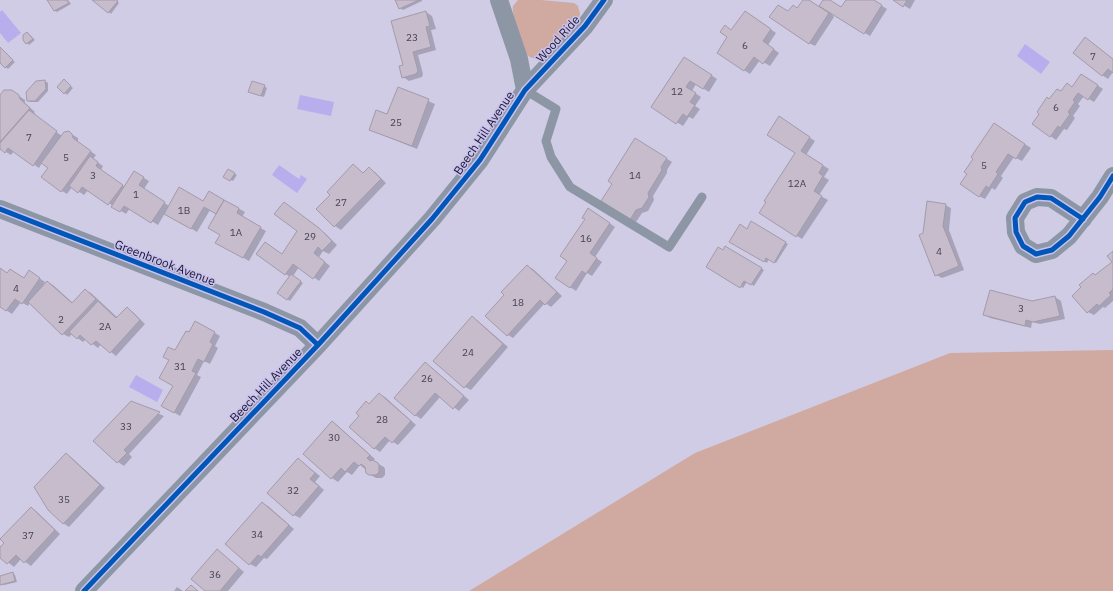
<svg xmlns="http://www.w3.org/2000/svg" width="1113" height="591" font-family="'IBM Plex Sans',sans-serif">
  <style>
    .green { fill: #d0aaa0 }
    .water { fill: #b9aeed }
    .shadow { fill: #0003 }
    .building { fill: #c6bccb; stroke: #a49aaa }
    .lines { fill: none; stroke-linecap: round; stroke-linejoin: round }
    .service { stroke: #8d96a5; stroke-width: 9 }
    .minor { stroke: #8d96a5; stroke-width: 18 }
    .cycleway-casing { stroke: #c9c2f0; stroke-width: 8 }
    .cycleway { stroke: #0057b8; stroke-width: 5 }
    .labels { text-anchor: middle; stroke-width: 3; stroke-linejoin: round; paint-order: stroke }
    .number-label { font-size: 10px; fill: #474252 }
    .street-label { font-size: 12px; fill: #1b1829; stroke: #c9c2f0 }
  </style>
  <rect width="100%" height="100%" fill="#d0cce6"/>
  <path class="green" d="M518 0H541L574 3 578 6 580 14 578 20 542 57C538 59 531 59 527 55 522 50 511 13 513 6Z
    M1113 350V591H469L695 453 950 353Z"/>
  <path class="water" d="M2 10 21 33 8 43 0 33V12Z
    M1025 44 1050 62 1041 74 1017 56Z
    M300 95 334 102 331 116 297 109Z
    M279 165 299 179 301 175 307 179 297 193 272 175Z
    M136 375 163 390 157 402 129 387Z"/>
  <path class="shadow" d="M48 0H68L71 4 57 12 55 11Z
    M94 0H115L119 3 111 14Z
    M396 0H422V1L403 10 400 8Z
    M804 0H807L819 8 824 0H828L842 8 847 0H873L887 9 870 36 830 12 834 17 815 46 809 43 789 13 798 9Z
    M895 0H915L910 9Z
    M426 12 432 16 436 29 431 30 436 50 418 55 423 74 422 77 409 81 403 77 404 65Z
    M751 15 776 33 768 45 779 53 770 66 760 60 750 74 744 70 732 31Z
    M28 33 35 40 29 45 27 43Z
    M1085 38 1113 59V72L1108 79 1102 75Z
    M0 48 15 62 8 69 0 62Z
    M690 61 717 79 709 92 696 84 692 91 701 97 695 106 700 109 693 119 689 117 683 126 652 107Z
    M1087 78 1103 89 1094 102 1084 96 1078 104 1080 106 1073 116 1075 118 1067 130 1064 129 1056 140 1033 124 1050 100 1061 92 1073 88Z
    M45 81 48 83V91L38 102H30L28 100Z
    M66 82 73 88 67 95 65 93Z
    M264 86 267 88 264 97 252 93Z
    M398 88 435 104 417 149 370 130 388 116Z
    M12 91 25 100V103L35 112 34 113 44 123 62 136 68 132 78 138V143L96 155 93 159 103 166 101 170 125 187 134 172 149 181 144 189 169 206 204 202 209 192 245 212 242 217 266 231 249 261 217 243 221 235 217 214 210 210 197 232 165 213 158 225 130 208 126 214 88 190 84 195 72 187 67 194 62 191 49 168 42 163 39 168 14 151 11 155 6 152 0 148V96Z
    M784 121 815 141 806 155 829 169 824 177 829 180 819 195 828 200 802 239 797 236 796 152Z
    M1000 128 1031 148 1022 161 1014 157 1001 176 1003 178 995 190 992 188 985 199 979 196Z
    M641 143 672 162 667 170V173L653 196 654 200 648 211 642 213 636 222 630 219 614 184Z
    M354 166 364 174 369 168 375 172 386 183 341 230 335 226 317 209 331 195Z
    M228 170 237 175 233 181 224 177Z
    M284 203 325 233 337 245 329 254 323 251 319 257 330 266 319 281 299 267 293 276 303 283 290 301 287 299 290 277 257 254 282 255 299 231Z
    M945 205 951 208 949 230 964 270 942 278 936 275 924 234Z
    M594 212 615 227 595 257 602 262 592 276 587 273 576 291 570 287 568 260Z
    M752 223 788 244 776 263 769 259 767 263 731 241 747 230Z
    M726 247 764 270 754 286 747 282 743 288 707 267 724 251Z
    M1113 263V301L1105 308 1103 307 1094 315 1088 312 1096 276Z
    M527 266 533 269 562 296 551 307 545 303 513 338 508 335 506 295Z
    M0 268 8 274 25 279 35 275 45 282 43 286H44L48 282 53 285 73 303 85 290 91 293 118 318 127 308 133 312 145 324 116 356 101 344 98 348 86 339 83 342 72 334 69 337 63 334 30 303 28 306 21 302 12 314 0 306Z
    M1055 297 1061 301 1065 319 1040 324 1032 322 1031 328 990 318 984 314Z
    M472 318 478 321 508 347 471 390 465 387Z
    M196 322 220 336 215 346 218 348 210 364 204 361 197 375 201 377 180 416 163 406 174 386 175 352 189 334Z
    M431 367 469 400 459 411 440 397 421 419 415 415Z
    M379 394 385 397 416 425 398 445 390 440 380 452 374 448 360 416 367 403 370 404Z
    M131 402 164 416 129 454 132 457 124 466 118 462 95 441Z
    M332 422 338 426 375 459 373 461 384 467 385 469V475L382 478H376L369 474 366 468 365 469 360 465 352 475 347 472 338 482 332 478 304 454Z
    M66 454 72 458 105 488 69 527 63 523Z
    M298 459 320 476 315 482 324 490 300 518 294 515Z
    M262 503 268 506 294 529 267 559 264 558 256 567 250 564 226 543Z
    M31 508 36 511 60 534 31 566 21 559 14 567 0 556V548Z
    M217 550 244 572 228 591H206Z
    M12 573 15 575 17 582 4 585 1 584 0 577Z
    M177 587 183 591H184H174Z"/>
  <path class="building" d="M47 0H67L69 3 54 11Z
    M92 0H116L118 1 108 13Z
    M395 0H419L399 9Z
    M803 0H809L829 13 809 44 769 17 778 5 788 11 793 5 797 8Z
    M823 0H830L841 7 846 0H874L882 5 864 34 819 6Z
    M893 0H907L903 7Z
    M426 11 430 26 426 27 431 47 413 52 418 71 416 74 402 78 399 66 403 65 391 21Z
    M745 11 771 29 763 41 774 49 763 64 754 57 744 71 717 53 727 37 720 32 725 25 731 30Z
    M27 32 33 39 26 44 23 40V35Z
    M1085 37 1113 59V73L1108 69 1102 76 1073 53Z
    M0 47 13 60 5 68 0 63Z
    M684 57 712 75 703 89 690 81 686 87 696 93 690 102 695 105 687 117 683 114 676 124 651 107Z
    M1081 74 1098 85 1088 100 1078 93 1073 100 1075 102 1068 112 1070 114 1060 128 1058 126 1050 137 1032 124 1039 114 1037 112 1047 97 1049 99 1057 89 1061 91 1067 83 1072 87Z
    M64 79 71 86 64 94 57 87Z
    M45 80 46 89 35 101H27L26 92 36 81Z
    M252 81 265 85 261 96 248 92Z
    M398 87 429 99 412 146 369 130 376 110 387 114Z
    M4 90H12L19 95 20 99 30 108 0 142V95Z
    M29 110 57 131 33 166 8 148 5 153 0 149V143Z
    M779 116 810 137 801 151 823 165 819 173 823 176 814 191 822 196 796 237 759 213 766 202 764 201 795 153 767 135Z
    M994 123 1025 144 1016 159 1008 154 996 172 998 174 989 188 986 186 979 197 960 184 967 174 964 172 973 159 971 157Z
    M69 131 72 134 73 138 91 151 61 192 41 177 48 168 41 163 64 132Z
    M635 138 667 158 661 167 662 170 648 193 649 197 642 208 636 210 630 220 601 201 612 184 608 181Z
    M90 156 98 162 96 166 123 185 108 205 82 187 78 193 69 186Z
    M353 164 363 173 369 167 381 179 334 227 316 209 330 195 327 192Z
    M228 169 235 173 230 181 223 177Z
    M134 171 144 177 139 185 165 202 151 223 124 206 120 212 111 207Z
    M179 187 203 201 209 191 224 200 216 214 204 207 191 229 164 214Z
    M224 200 239 208 237 213 261 227 243 258 215 243 220 235 208 228Z
    M927 201 946 204 943 226 959 266 935 276 919 235 923 233Z
    M284 202 319 228 332 241 322 251 318 247 314 253 325 262 313 279 293 264 285 275 256 254 265 242 282 254 297 231 274 214Z
    M588 208 610 223 590 253 597 258 586 274 582 271 570 288 555 278 567 261 560 256 585 219 582 218Z
    M751 221 786 242 774 263 766 258 764 262 729 242 740 224 747 229Z
    M725 246 762 268 751 285 744 281 740 288 706 267 718 247 723 250Z
    M1113 251V289L1109 293 1111 295 1099 306 1097 304 1087 313 1072 296 1081 287 1079 285 1093 273 1095 275 1112 262 1107 256Z
    M527 265 557 292 545 305 540 300 507 336 485 316 504 295 501 292Z
    M0 268 7 273 10 269 24 278 29 270 40 278 22 304 15 299 6 311 0 307Z
    M291 274 301 281 287 300 277 293Z
    M47 281 72 303 85 289 96 299 62 335 28 302Z
    M990 290 1032 301 1055 296 1060 316 1033 322 1026 320 1025 326 983 315Z
    M98 301 116 318 127 307 140 320 110 353 96 341 91 345 80 335 77 339 69 332Z
    M472 316 503 344 464 388 433 361Z
    M195 321 215 332 210 342 213 344 204 362 198 359 192 371 196 373 174 413 161 406 173 386 159 378 169 360 163 357 168 347 175 350 186 331 189 332Z
    M425 362 464 396 453 409 435 393 415 416 394 398Z
    M379 393 411 421 392 443 385 437 374 449 349 427 359 416 356 413 366 401 369 404Z
    M131 401 160 412 124 450 127 453 117 463 93 441Z
    M332 421 370 455 367 458 370 461 373 460 378 463 379 465V472L376 475H369L366 473 365 467 361 464 359 466 354 462 345 472 341 468 331 479 303 454Z
    M66 453 100 485 63 524 48 510 34 487Z
    M298 458 315 473 310 479 319 486 293 516 267 493Z
    M262 502 289 525 261 557 258 555 249 565 225 544Z
    M31 507 55 530 24 563 16 555 7 564 0 558V547L4 543 0 539Z
    M217 549 239 568 220 591H205L191 579Z
    M13 572 15 581 0 585V576Z
    M191 585 198 591H185Z"/>
  <g class="lines">
    <path class="service" d="M525 90 556 109 546 141 551 157 570 187 669 247 702 197"/>
    <path class="minor" d="M499 0 519 59 525 90
      M0 209 264 312 300 328 318 345
      M1083 219 1051 198 1037 197 1025 202 1015 218 1016 232 1023 246 1036 254 1052 250 1069 236 1100 197 1113 176
      M84 591 318 345 432 219 480 160 525 90 585 26 604 0"/>
    <defs>
      <path id="cycleway" d="M0 209 264 312 300 328 318 345
        M1083 219 1051 198 1037 197 1025 202 1015 218 1016 232 1023 246 1036 254 1052 250 1069 236 1100 197 1113 176
        M84 591 318 345 432 219 480 160 525 90 585 26 604 0"/>
    </defs>
    <use href="#cycleway" class="cycleway-casing"/>
    <use href="#cycleway" class="cycleway"/>
  </g>
  <g class="labels">
    <g class="number-label">
      <text x="412" y="41">23</text>
      <text x="745" y="49">6</text>
      <text x="1093" y="60">7</text>
      <text x="677" y="95">12</text>
      <text x="1056" y="111">6</text>
      <text x="396" y="126">25</text>
      <text x="29" y="141">7</text>
      <text x="66" y="161">5</text>
      <text x="984" y="169">5</text>
      <text x="93" y="179">3</text>
      <text x="635" y="179">14</text>
      <text x="797" y="187">12A</text>
      <text x="136" y="198">1</text>
      <text x="341" y="206">27</text>
      <text x="184" y="214">1B</text>
      <text x="236" y="236">1A</text>
      <text x="310" y="240">29</text>
      <text x="586" y="242">16</text>
      <text x="939" y="255">4</text>
      <text x="16" y="292">4</text>
      <text x="518" y="306">18</text>
      <text x="1021" y="312">3</text>
      <text x="61" y="323">2</text>
      <text x="105" y="330">2A</text>
      <text x="468" y="356">24</text>
      <text x="180" y="370">31</text>
      <text x="427" y="382">26</text>
      <text x="382" y="423">28</text>
      <text x="126" y="430">33</text>
      <text x="334" y="441">30</text>
      <text x="293" y="494">32</text>
      <text x="64" y="503">35</text>
      <text x="257" y="538">34</text>
      <text x="28" y="539">37</text>
      <text x="215" y="578">36</text>
    </g>
    <g class="street-label">
      <text transform="translate(558 39) rotate(-48)" y="4">Wood Ride</text>
      <text transform="translate(484 133) rotate(-56)" y="4">Beech Hill Avenue</text>
      <text transform="translate(165 263) rotate(21)" y="4">Greenbrook Avenue</text>
      <text transform="translate(266 385) rotate(-46)" y="4">Beech Hill Avenue</text>
    </g>
  </g>
</svg>
